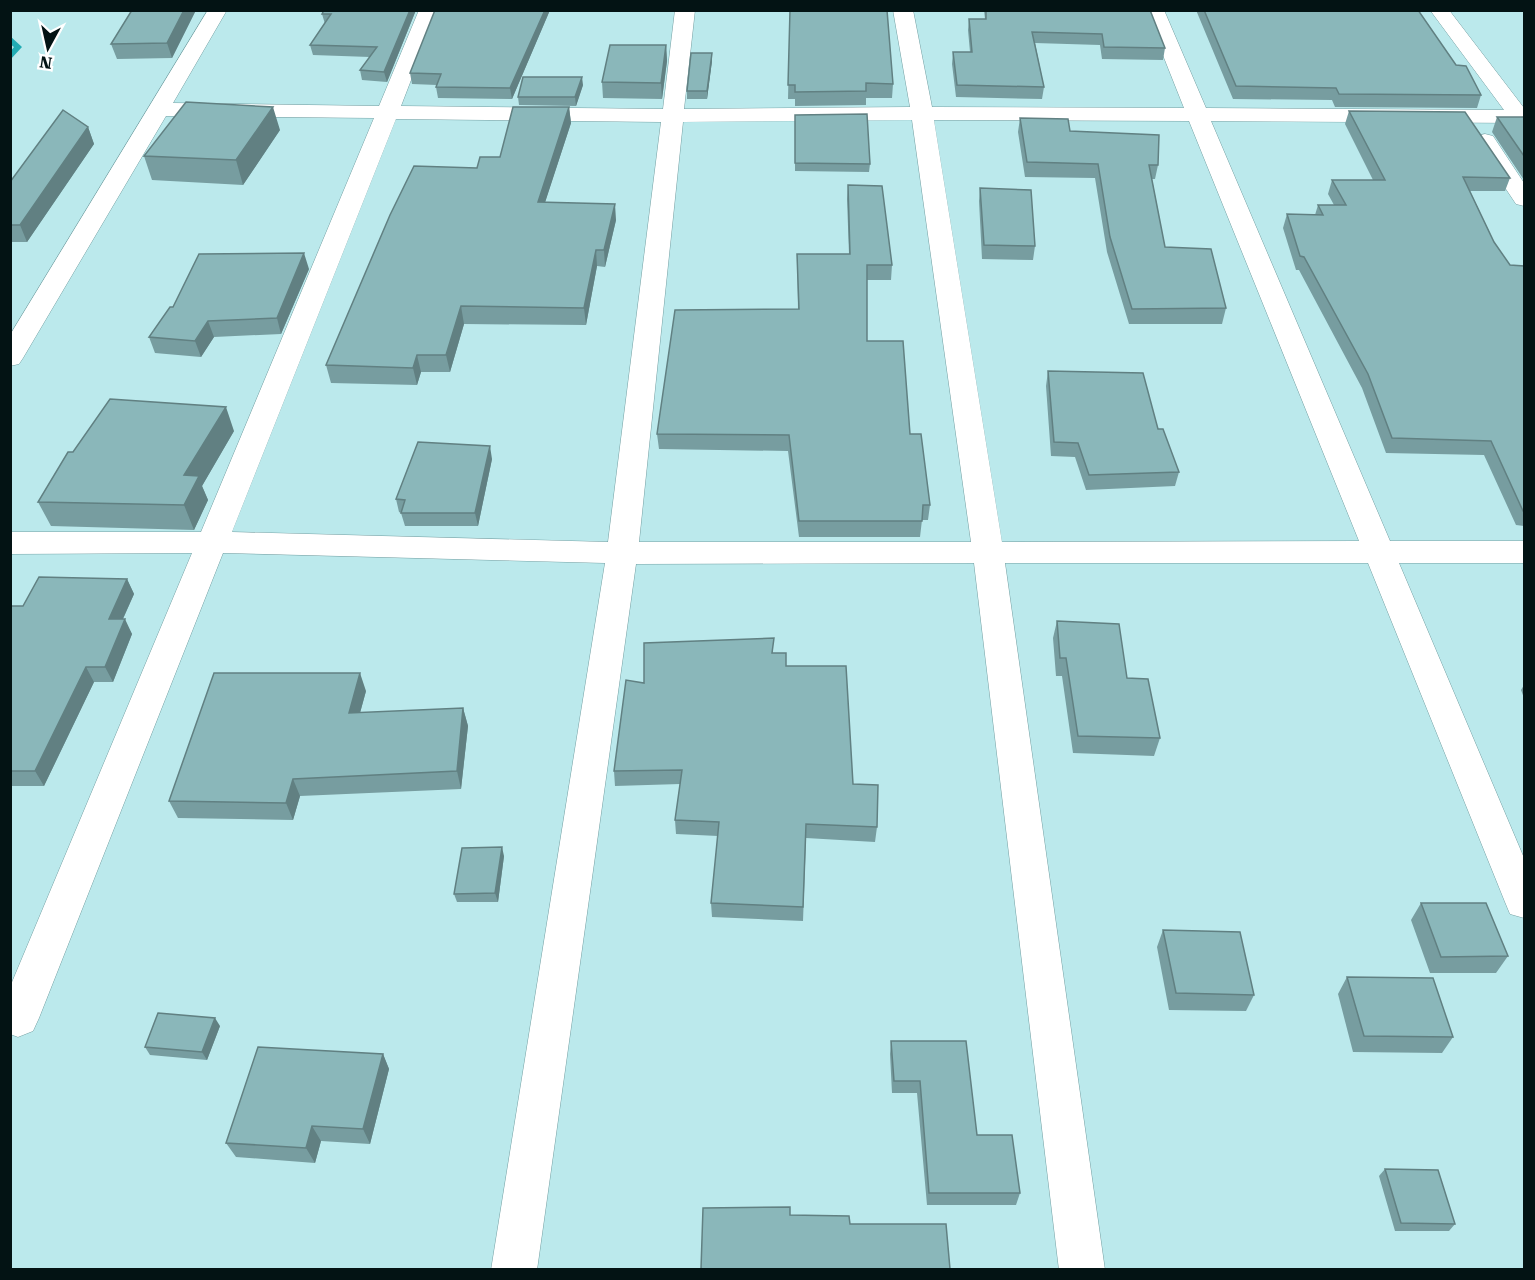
<svg xmlns="http://www.w3.org/2000/svg" width="1535" height="1280" font-family="'Roboto Serif',serif">
  <style>
    .lines { fill: none; stroke-linecap: round; stroke-linejoin: round }
    .stream { fill: #22acb4; fill-rule: evenodd }
    .minor-casing { stroke: #749fa2; stroke-width: 1 }
    .minor { fill: #fff; fill-rule: evenodd }
    .wall { fill: #779da0 }
    .shaded-wall { fill: #618082 }
    .building { fill: #8ab7ba; stroke: #618082; stroke-width: 1.5 }
  </style>
  <rect width="100%" height="100%" fill="#bbe9ec"/>
  <g class="lines">
    <path class="stream" d="M10 36 22 47 10 60V52L14 47 10 44Z"/>
    <defs>
      <path id="minor" d="M208 10H227L173 103 379 106 419 10H438L401 106 663 109 675 10H695L684 109 910 107 893 10H913L932 107 1184 108 1145 10H1164L1206 108 1504 110 1430 10H1449L1524 108V123L1211 121 1390 541H1524V563H1399L1524 858V918L1510 914 1505 902 1368 563H1005L1105 1270H1059L974 563 636 564 537 1270H491L605 563 223 553 39 1018 33 1031 18 1037 10 1034V987L192 553 10 554V532H201L374 118 166 116 23 358 19 364 10 366V335ZM396 119 661 122 608 542 232 532ZM912 120 971 542H639L683 122ZM934 120 1189 121 1359 541 1002 542Z
        M1485 134 1493 136 1524 183V206L1516 204 1474 141 1477 136Z"/>
    </defs>
    <use href="#minor" class="minor-casing"/>
    <use href="#minor" class="minor"/>
  </g>
  <path class="wall" d="M196 10 172 58 117 59 111 44Z
    M416 10 387 82 362 80 360 70 370 57 313 55 310 45 325 24 322 14Z
    M550 10 512 99 438 98 436 87 437 85 412 84 410 73Z
    M790 10 893 84 892 98H866V105L795 106V99H788Z
    M984 10H1150L1165 48 1163 60 1102 59 1100 45 1035 43 1044 87 1042 99 956 97 952 64 953 52H970L968 30 969 19H985Z
    M1196 10H1418L1456 65 1481 95 1477 108 1335 107 1332 100 1233 99Z
    M666 45 667 61 662 99 603 98 602 82Z
    M712 53V61L707 99H687V91Z
    M583 85 576 106 519 105 518 97Z
    M569 107 571 123 545 202 616 220 605 267 597 266 586 325 464 324 450 372H421L417 385 331 383 326 365 500 157Z
    M1349 111 1510 178 1505 191H1470L1494 242 1510 265 1524 266V526L1516 525 1484 455 1386 453 1362 388 1299 270H1296L1283 228 1287 214 1315 215 1318 205H1334L1328 194 1332 180H1373L1345 124Z
    M795 115 870 164 869 172 795 171Z
    M1497 117H1524V180L1492 132Z
    M1020 118 1070 131 1158 165 1155 179H1152L1165 247 1226 308 1222 324H1129L1107 252 1095 178 1025 177 1018 132Z
    M88 127 94 144 27 242H10V182Z
    M280 130 243 185 152 180 144 156Z
    M848 185 892 265 891 280H867V341L910 434 930 505 928 520H922L920 537H799L788 451 659 449 657 434 798 309 797 254H849L847 199Z
    M980 188 1035 246 1033 260 982 259 979 201Z
    M309 269 281 334 214 337 201 357 155 353 149 337 173 307Z
    M1048 371 1158 429 1179 472 1175 486 1086 490 1075 457 1051 456 1046 386Z
    M234 431 202 486 208 500 194 530 51 526 38 502 73 452Z
    M492 459 478 526H405L401 513 399 512 396 499Z
    M127 579 134 594 123 619 132 634 113 682H94L44 786H10V606H23Z
    M1057 621 1127 678 1160 738 1154 756 1073 753 1062 676H1056L1053 638Z
    M773 653 786 666 877 827 875 842 806 838 803 921 712 917 711 903 718 836 676 834 675 820 680 784 615 786 614 771 644 683Z
    M1524 685V698L1521 690Z
    M366 691 360 713 463 708 468 726 461 789 300 796 293 820 178 818 169 801Z
    M504 856 498 902H457L454 894Z
    M1421 903 1508 956 1496 973H1430L1411 920Z
    M1163 930 1254 995 1246 1011 1169 1010 1157 947Z
    M1347 977 1453 1037 1442 1053 1353 1052 1338 994Z
    M220 1026 207 1060 150 1055 145 1047Z
    M891 1041 977 1135 1020 1193 1016 1205H927L917 1093H892L890 1054Z
    M383 1054 389 1069 370 1144 321 1141 315 1163 236 1157 226 1143Z
    M1385 1169 1455 1224 1449 1231H1395L1379 1176Z"/>
  <path class="shaded-wall" d="M184 10H196L172 58 167 43Z
    M410 10H416L387 82 384 72Z
    M545 10H550L512 99 510 88Z
    M666 45 667 61 662 99 661 83Z
    M712 53V61L707 99V91Z
    M582 77 583 85 576 106 575 97Z
    M273 107 280 130 243 185 236 160Z
    M569 107 571 123 540 218 538 202Z
    M88 127 94 144 27 242 20 225Z
    M615 204 616 220 605 267 604 250Z
    M596 250 597 266 586 325 584 308Z
    M304 253 309 269 281 334 277 318Z
    M461 306 464 324 450 372 446 355Z
    M208 321 214 337 201 357 195 341Z
    M417 355 421 372 417 385 413 368Z
    M226 407 234 431 202 486 208 500 194 530 184 505V475Z
    M490 446 492 459 478 526 475 513Z
    M127 579 134 594 116 634 109 619Z
    M125 619 132 634 113 682 105 667Z
    M86 667 94 682 44 786 35 771Z
    M360 673 366 691 355 731 349 713Z
    M463 708 468 726 461 789 457 771Z
    M293 779 300 796 293 820 286 803Z
    M502 847 504 856 498 902 495 893Z
    M215 1018 220 1026 207 1060 202 1052Z
    M383 1054 389 1069 370 1144 363 1129Z
    M312 1126 321 1141 315 1163 306 1148Z"/>
  <path class="building" d="M132 10H184L167 43 111 44Z
    M324 10H410L384 72 360 70 377 47 310 45 331 14H322Z
    M435 10H545L510 88 436 87 441 74 410 73Z
    M790 10H887L893 84 866 83V91L795 92V85H788Z
    M986 10H1150L1165 48 1104 47 1102 34 1032 32 1044 87 957 85 953 52H972L969 19H986Z
    M1204 10H1418L1456 65 1466 66 1481 95 1339 94 1336 88 1236 86Z
    M610 45H666L661 83 602 82Z
    M691 53H712L707 91H687Z
    M523 77H582L575 97H518Z
    M186 102 273 107 236 160 144 156Z
    M513 107H569L538 202 615 204 604 250H596L584 308 461 306 446 355H417L413 368 326 365 390 215 414 166 477 168 480 157H500Z
    M63 110 88 127 20 225H10V182Z
    M1349 111 1465 112 1510 178 1463 177 1494 242 1510 265 1524 266V511H1523L1491 441 1392 438 1368 374 1304 257 1300 256 1287 214 1323 215 1318 205H1346L1332 180H1385Z
    M867 114 870 164 795 163V115Z
    M1497 117H1524V156Z
    M1020 118 1068 119 1070 131 1159 135 1158 165H1149L1165 247 1211 249 1226 308 1132 309 1110 237 1098 164 1027 162Z
    M848 185 882 186 892 265H867V341H903L910 434H921L930 505H923L922 521H799L789 435 657 434 675 310 799 309 797 254H850Z
    M980 188 1031 190 1035 246 984 245Z
    M304 253 277 318 208 321 195 341 149 337 170 307H173L199 254Z
    M1048 371 1143 373 1158 429H1163L1179 472 1089 475 1078 443 1054 442Z
    M110 399 226 407 184 475 199 476 184 505 38 502 68 452H73Z
    M418 442 490 446 475 513H401L405 500 396 499Z
    M39 577 127 579 109 619H125L105 667H86L35 771H10V606H23Z
    M1057 621 1119 624 1127 678 1148 679 1160 738 1078 736 1066 658H1060Z
    M774 638 772 653H786V666H846L853 784 878 785 877 827 806 824 803 907 711 903 719 822 675 820 682 770 614 771 626 680 644 683V643Z
    M214 673H360L349 713 463 708 457 771 293 779 286 803 169 801Z
    M502 847 495 893 454 894 462 848Z
    M1421 903H1486L1508 956 1441 957Z
    M1163 930 1240 932 1254 995 1176 993Z
    M1347 977 1433 978 1453 1037 1364 1036Z
    M158 1013 215 1018 202 1052 145 1047Z
    M891 1041H966L977 1135H1012L1020 1193H929L920 1081H894Z
    M258 1047 383 1054 363 1129 312 1126 306 1148 226 1143Z
    M1385 1169 1438 1170 1455 1224 1401 1223Z
    M790 1207V1215L849 1216 850 1224H946L950 1269H701L703 1208Z"/>
  <rect width="1535" height="1280" fill="none" stroke="#031314" stroke-width="24"/>
  <g transform="translate(48 48) rotate(188)" stroke="#ffffff" stroke-width="4.5" paint-order="stroke">
  <path d="M0-4.5L10 22L0 15L-10 22Z" fill="#031314"/>
  <text y="-9" font-size="16" font-weight="bold" text-anchor="middle" fill="#031314">N</text>
  </g>
</svg>
